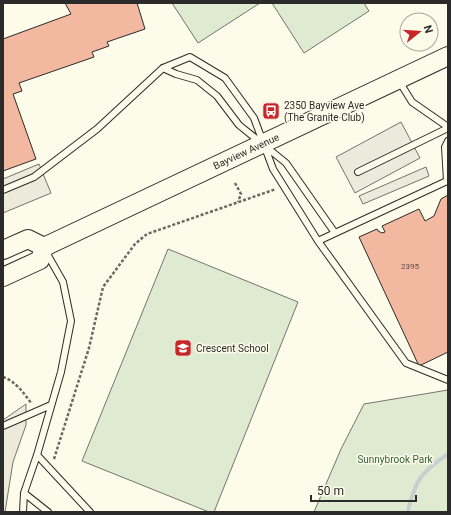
<svg xmlns="http://www.w3.org/2000/svg" width="451" height="515" font-family="Roboto,sans-serif">
  <style>
    .green { fill: #deebd1; stroke: #74746e }
    .parking { fill: #eceadb; stroke: #74746e }
    .lines { fill: none; stroke-linecap: round; stroke-linejoin: round }
    .stream { stroke: #c7d0d0; stroke-width: 4 }
    .building { fill: #f2b8a0; stroke: #2b2b2b }
    .lane-casing { stroke: #2b2b2b; stroke-width: 8 }
    .secondary-casing { stroke: #2b2b2b; stroke-width: 20 }
    .path { stroke: #6a6964; stroke-width: 2.5; stroke-dasharray: 3 2; stroke-linecap: butt }
    .lane { stroke: #fdfbea; stroke-width: 6 }
    .secondary { stroke: #fdfbea; stroke-width: 18 }
    .labels { text-anchor: middle; stroke-width: 3; stroke-linejoin: round; paint-order: stroke }
    .number-label { font-size: 8px; fill: #5d4e48 }
    .poi-label { font-size: 10px; fill: #2b2b2b; stroke: #fdfbea; text-anchor: start }
    .street-label { font-size: 10px; fill: #2b2b2b; stroke: #fdfbea }
    .park-label { font-size: 10px; fill: #34623c; stroke: #fdfbea }
  </style>
  <rect width="100%" height="100%" fill="#fdfbea"/>
  <path class="green" d="M172 3H260L198 43Z
    M272 3H364L369 11 304 53Z
    M168 249 298 302 214 512H209L82 461Z
    M448 390V512H314L341 449 364 404Z"/>
  <path class="parking" d="M401 122 420 158 355 193 336 157Z
    M39 164 51 193 3 213V179Z
    M426 167 429 176 363 204 359 196Z
    M26 404V425L13 462 5 512H3V420Z"/>
  <g class="lines">
    <path class="stream" d="M408 512C409 503 416 484 421 477 428 468 439 460 448 454"/>
  </g>
  <path class="building" d="M65 3H137L145 29 107 42 109 46 92 52 94 57 19 83 22 91 13 94 36 159 3 171V39L71 14Z
    M448 195V352L419 366 359 237 377 229 378 231 382 233 385 232 382 226 419 209 425 221 434 216 441 199Z"/>
  <g class="lines">
    <defs>
      <path id="lane" d="M163 68 176 74 197 80 217 96 239 125 286 163 335 233
        M399 81 412 102 448 127
        M448 141 445 147 447 181 318 241 406 363 448 380
        M358 172 448 128
        M3 190 34 177 97 129 163 68 190 57 225 78 254 118 273 169 318 241
        M3 426 51 405
        M37 455 90 512
        M24 493 48 512
        M23 512 24 493 37 455 61 372 71 321 63 282 46 252"/>
      <path id="secondary" d="M3 250 28 239 44 247
        M3 277 40 260 44 247 448 56"/>
    </defs>
    <use href="#lane" class="lane-casing"/>
    <use href="#secondary" class="secondary-casing"/>
    <path class="path" d="M235 183 241 194 238 202
      M3 377C15 381 24 393 31 403
      M54 459 89 348 103 287 135 244 147 234 276 189"/>
    <use href="#lane" class="lane"/>
    <use href="#secondary" class="secondary"/>
  </g>
  <defs>
    <symbol id="bus-square" viewBox="-11 -11 22 22"><rect x="-9" y="-9" width="18" height="18" rx="4" fill="#c62828" stroke="#fdfbea"/><path d="M-5-6H5V4H4V6H2V4H-2V6H-4V4H-5ZM-3.5-4V0h7V-4ZM-3.5 1.2v1.5H-2V1.2ZM2 1.2v1.5H3.5V1.2Z" fill="#fff"/></symbol>
    <symbol id="school-square" viewBox="-11 -11 22 22"><rect x="-9" y="-9" width="18" height="18" rx="4" fill="#c62828" stroke="#fdfbea"/><path d="M0-5L7-2L0 1L-7-2ZM-4 1L0 2.5L4 1V4Q0 6-4 4Z" fill="#fff"/></symbol>
  </defs>
  <g fill-rule="evenodd">
    <use href="#bus-square" x="261" y="101" width="20" height="20"/>
    <use href="#school-square" x="173" y="338" width="20" height="20"/>
  </g>
  <g class="labels">
    <g class="number-label">
      <text x="410" y="269">2395</text>
    </g>
    <g class="poi-label">
      <text x="284" y="109">2350 Bayview Ave<tspan x="284" dy="12">(The Granite Club)</tspan></text>
      <text x="196" y="352">Crescent School</text>
    </g>
    <g class="street-label">
      <text transform="translate(246 151) rotate(-25)" y="4">Bayview Avenue</text>
    </g>
    <g class="park-label">
      <text x="395" y="463">Sunnybrook Park</text>
    </g>
  </g>
  <rect width="451" height="515" fill="none" stroke="#2b2b2b" stroke-width="8"/>
  <g transform="translate(419 32) rotate(73)"><circle r="19" fill="#fdfbea" stroke="#a9a89e"/>
  <path d="M0-3L7 15L0 10L-7 15Z" fill="#c62828"/>
  <text y="-6" font-size="11" font-weight="bold" text-anchor="middle" fill="#2b2b2b">N</text>
  </g>
  <path d="M311 495v6h105v-6" fill="none" stroke="#2b2b2b" stroke-width="2"/>
  <text x="317" y="495" font-size="12" fill="#2b2b2b" stroke="#fdfbea" stroke-width="3" paint-order="stroke">50 m</text>
</svg>
